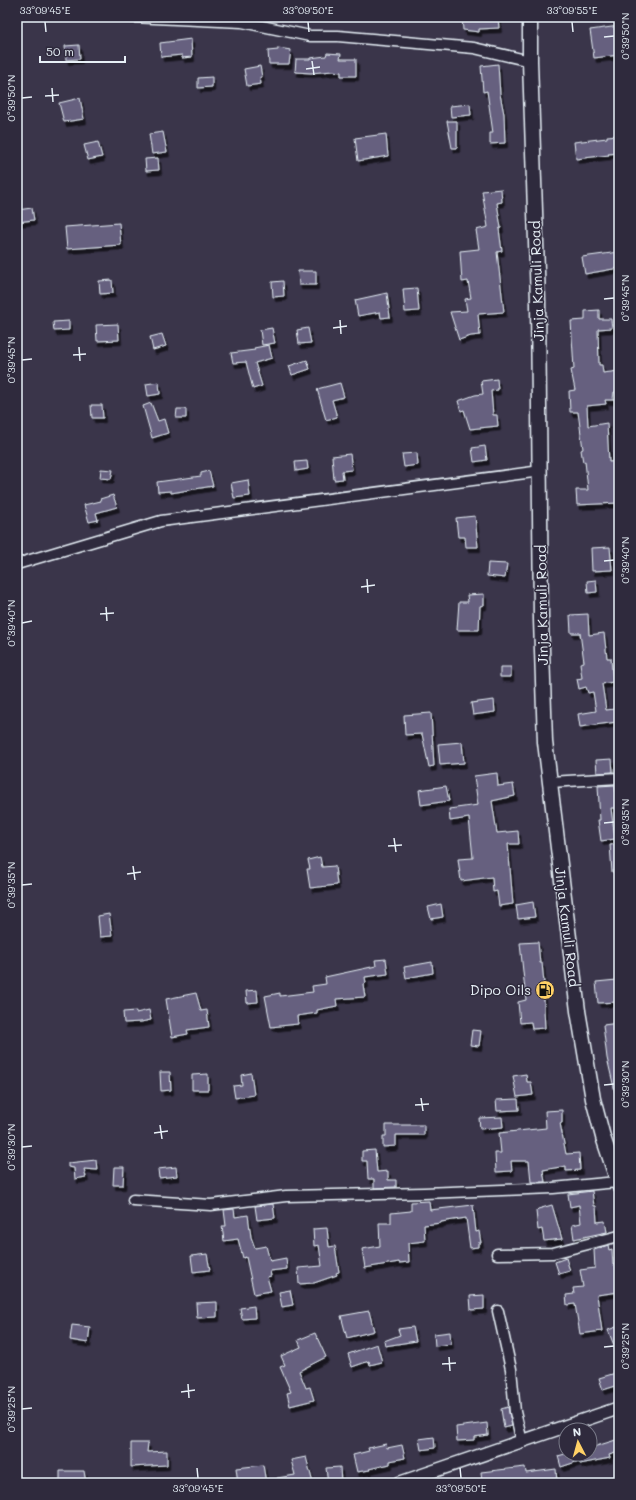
<svg xmlns="http://www.w3.org/2000/svg" width="636" height="1500" font-family="Mali,sans-serif">
  <style>
    .building { fill: #66617f; stroke: #e8f1f8; filter: url(#shadow) }
    .lines { fill: none; stroke-linecap: round; stroke-linejoin: round }
    .minor-casing { stroke: #e8f1f8; stroke-width: 13 }
    .tertiary-casing { stroke: #e8f1f8; stroke-width: 15 }
    .secondary-casing { stroke: #e8f1f8; stroke-width: 17 }
    .minor { stroke: #2f2a3d; stroke-width: 10 }
    .tertiary { stroke: #2f2a3d; stroke-width: 12 }
    .secondary { stroke: #2f2a3d; stroke-width: 14 }
    .ticks { fill: none; stroke: #e8f1f8; stroke-width: 1.5 }
    .labels { text-anchor: middle; stroke-width: 3; stroke-linejoin: round; paint-order: stroke }
    .street-label { font-size: 14px; fill: #e8f1f8; stroke: #2f2a3d }
    .poi-label { font-size: 14px; fill: #e8f1f8; stroke: #2f2a3d; text-anchor: end }
    .neatline { fill: none; stroke: #e8f1f8; stroke-width: 1.5 }
    .ticks-label { font-size: 10px; text-anchor: middle; fill: #e8f1f8 }
  </style>
  <defs>
    <filter id="shadow"><feDropShadow dx="2.5" dy="4.5" stdDeviation="0" flood-color="#0009"/></filter>
  </defs>
  <rect width="100%" height="100%" fill="#3a354a"/>
  <filter id="ink" filterUnits="userSpaceOnUse"><feTurbulence type="fractalNoise" baseFrequency=".025" numOctaves="2"/><feDisplacementMap in="SourceGraphic" scale="8" xChannelSelector="R" yChannelSelector="G"/><feConvolveMatrix kernelMatrix="1 2 1 2 8 2 1 2 1" color-interpolation-filters="sRGB"/></filter>
  <g filter="url(#ink)">
    <path class="building" d="M462 17H498L499 28 479 29V32L463 30Z
      M619 26V55L594 58 590 30Z
      M191 39 192 57 182 58V55L161 57 160 43Z
      M79 45 80 59 66 60 65 46Z
      M278 48 291 50 289 64H269L268 51 278 50Z
      M327 53 341 54 340 59H356V76H341V72L333 71 311 73 295 72 296 59H310V58L326 56Z
      M498 64 500 94 504 114 505 143 490 144V133H493L487 91 483 92 481 66Z
      M260 66 262 77H260L261 84 247 86 244 69Z
      M212 77V87L198 88V78Z
      M80 98 84 119 64 122 59 103Z
      M470 104 471 115 451 117 450 106Z
      M447 121H457V148H452Z
      M163 132 167 152 152 154 149 134Z
      M386 134 388 156 358 161 355 138Z
      M619 135V153L608 154 609 155 576 159 574 142 607 138V136Z
      M98 142 102 157 88 160 84 145Z
      M158 158 159 170 146 171 145 159Z
      M501 189 502 202 497 203 501 228 499 229 502 251 497 252 504 312 478 314 480 335 471 336 459 340 450 312 467 311 465 299 471 298 468 281 462 282 460 251 479 249 476 230 488 227 482 191Z
      M32 208 34 220 17 222V210Z
      M119 223 121 245 67 249 65 227Z
      M619 252V268L585 274 582 257Z
      M298 271H316V285H299Z
      M112 280 113 293 100 294 99 281Z
      M283 281 284 296 273 297 272 282Z
      M417 288 419 311 405 312 403 289Z
      M387 293 390 317 381 318 380 312 358 316 355 300Z
      M599 310V319H611L612 328 598 329 599 365H602L603 373 619 371V393L614 392 613 400H605L606 404 587 406 588 426 607 423 609 462 619 461V503L577 505 576 490H588L585 461 583 462 581 450 583 449 578 412H570L569 391 575 390 571 370 574 369 571 321 585 320V311Z
      M69 321V330L54 331 53 322Z
      M118 324 119 340 97 341 96 325Z
      M272 328 275 343 262 345 260 330Z
      M308 328 311 343 299 344 297 330Z
      M162 334 166 346 153 350 150 337Z
      M269 345 272 358 255 363 262 386 253 389 246 362 233 363 231 353 255 350 254 348Z
      M307 360 310 369 292 375 289 366Z
      M497 379 498 390 491 391 493 415H497L498 426 470 429 464 410 461 411 458 401 475 395 483 394 481 381Z
      M159 382 160 394 148 396 146 384Z
      M340 383 344 397 332 400 337 417 326 420 317 389Z
      M151 403 158 421 164 419 168 433 152 438 143 406Z
      M91 405H102L103 418H92Z
      M177 409H186V418H176Z
      M485 446 487 460 474 462 472 448Z
      M417 453 418 465 404 467 402 454Z
      M350 454 352 470 342 471 343 479 334 480 332 456Z
      M307 461 308 469 296 471 295 462Z
      M101 469 113 470 111 479 100 478Z
      M209 471 213 486 171 493V491L158 492 157 482 201 476V473Z
      M248 480 250 496 234 498 231 483Z
      M113 495 117 507 96 513 98 520 89 522 84 505 101 501 100 499Z
      M475 516 478 547H466L465 537H458L456 518Z
      M610 547 612 570 592 571 591 548Z
      M488 563 507 564 505 578 487 576Z
      M596 580 597 592 588 593 587 581Z
      M484 594V605L480 606 479 630H457L459 602H468L467 595Z
      M588 614 589 635 604 633 607 658H611L613 682 602 684 606 710 615 709 617 722 580 727 578 714 596 711 593 692 588 693 586 687 579 689 577 679 582 678 580 663 584 662 580 633H571L570 615Z
      M500 667H511V677H500Z
      M494 700 495 712 473 715 471 703Z
      M431 713 434 766 429 767 422 734 405 735 404 715Z
      M462 742 464 763 440 765 438 744Z
      M612 759 613 772 597 773 596 760Z
      M497 773 498 786 513 784 515 796 492 801 497 833 518 831 519 844H508L513 904 499 906 497 891 493 892 492 877 461 881 458 859 473 858 469 818 450 821 449 809 478 805 474 776Z
      M615 785 617 808H611L615 839 601 841 598 820H600L598 786Z
      M446 786 449 801 421 805 419 790Z
      M619 844V872H612L610 845Z
      M320 857 322 867 335 866 337 885 310 888 307 869H310L308 860Z
      M533 902 535 917 518 919 516 905Z
      M441 904 443 917 431 919 428 907Z
      M109 914 112 936 100 937 98 916Z
      M538 942 540 963H542L544 983H542L544 997V1009L545 1028 532 1029 531 1022 520 1023 518 1002 526 1000 520 943Z
      M386 959 388 974 365 977 366 983 363 984 365 997 336 999 337 1006 317 1010V1013L297 1016 298 1024 271 1027 265 996 280 993V996L313 992 312 986 326 984 325 977 376 966 375 960Z
      M432 962 433 973 406 978 404 967Z
      M617 980 618 1002 598 1003 596 982Z
      M257 990 258 1002 247 1003 246 991Z
      M196 993 201 1011 207 1010 209 1027 187 1030 188 1034 172 1037 166 999Z
      M149 1010 151 1020 141 1022 124 1023 123 1012 136 1011V1013Z
      M619 1023V1091L615 1092 607 1058 603 1025Z
      M472 1030 481 1031 479 1046 470 1045Z
      M160 1072H170L171 1090 161 1091Z
      M251 1073 254 1095 235 1098 233 1086 242 1085 241 1075Z
      M208 1074V1090H192V1075Z
      M526 1074 527 1082H531L533 1095 517 1097 513 1076Z
      M518 1099 519 1110 497 1111 496 1100Z
      M562 1110V1123H560L566 1154 579 1153 580 1170 566 1171V1166L543 1170 545 1182H531L529 1161H511L512 1171 496 1172 495 1153H501L499 1133 546 1128 545 1111Z
      M502 1117 503 1127 480 1129 479 1118Z
      M386 1125H424V1135H396V1146L383 1147V1136H386Z
      M375 1150 377 1172 388 1171V1180H396V1187L374 1188V1179H368L367 1161H362V1151Z
      M96 1160 97 1170 84 1169 86 1177 75 1179 74 1168 68 1167V1163Z
      M114 1167H124L123 1185H113Z
      M176 1167 177 1176 159 1178 158 1169Z
      M592 1191 594 1206H596L597 1222 605 1221 607 1232 574 1239 572 1225 581 1223 579 1205 570 1207 568 1194Z
      M429 1201 430 1210 473 1205 476 1232 479 1231 481 1243H478V1247L470 1248 466 1218 441 1222V1223L424 1225 425 1241 408 1243 409 1262 399 1263V1262L365 1268 362 1249 380 1246 379 1223H391V1213L411 1211V1202Z
      M273 1204 275 1218 257 1220 255 1206Z
      M552 1205 562 1239 544 1241 542 1229 538 1230 536 1211 538 1209Z
      M234 1209 235 1217 248 1215 251 1237 255 1248 266 1246 270 1261 286 1258 287 1269 270 1271 271 1276 267 1277 271 1291 254 1294 246 1257 243 1258 238 1239 224 1241 222 1226H226L224 1210Z
      M327 1228 329 1247 335 1246 339 1272 336 1273 337 1275 314 1283 299 1284 298 1268 322 1266 319 1245 314 1246 313 1229Z
      M608 1245 609 1250 612 1249 613 1265 616 1264 619 1292 597 1295 602 1331 580 1334 575 1304 567 1305 566 1295 574 1294 573 1288 583 1287 580 1270 595 1268 594 1250Z
      M207 1254 210 1270 193 1272 191 1256Z
      M566 1258 570 1271 559 1274 555 1262Z
      M290 1290 293 1305 282 1307 279 1292Z
      M484 1295V1309L471 1310 470 1296Z
      M217 1302V1317L197 1318 196 1303Z
      M254 1306 255 1318 242 1319 240 1308Z
      M369 1311 374 1331 347 1338 341 1316Z
      M72 1325 90 1327 88 1343 70 1340Z
      M619 1326V1358L608 1330Z
      M413 1327 416 1341 385 1346 384 1341 400 1335 398 1329Z
      M450 1332 451 1344 435 1346 434 1334Z
      M315 1333 326 1357 299 1371 306 1388 310 1387 314 1400 290 1406 287 1393 291 1392 280 1367 285 1365 281 1356 301 1347 298 1340Z
      M377 1344 382 1362 370 1365 369 1361 352 1367 348 1354Z
      M619 1372V1385L603 1390 599 1378Z
      M508 1407 512 1426 504 1428 501 1409Z
      M487 1423 488 1435 474 1437V1440L457 1441 456 1427Z
      M434 1437 435 1448 421 1450 419 1439Z
      M619 1439V1452L609 1455 610 1458 580 1464 579 1461 561 1467 558 1456 565 1454H590V1448Z
      M131 1443H148L147 1452 167 1451V1465L131 1467Z
      M386 1444 387 1448 402 1445 405 1458 390 1461V1464L369 1469 370 1470 357 1472 353 1455 369 1451 368 1448Z
      M306 1457 313 1483H278L277 1478 295 1475 291 1460Z
      M263 1465 266 1483H238L236 1468Z
      M340 1467 341 1483H328L326 1468Z
      M525 1467 526 1473 556 1469 557 1482 549 1483H536V1481L523 1483H482L481 1472Z
      M60 1471H84L86 1483H60Z"/>
    <g class="lines">
      <defs>
        <path id="minor" d="M132 17 242 22 310 36H338L474 48 530 61
          M17 564 161 521 541 471
          M550 782 619 778
          M133 1200 211 1205 286 1196 424 1193 553 1188 617 1182
          M497 1254 553 1253 619 1236
          M498 1311 511 1369 515 1412 522 1442"/>
        <path id="tertiary" d="M399 1483 619 1408"/>
        <path id="secondary" d="M530 17V61L538 301 541 619 545 742 578 1011 593 1099 603 1137 619 1185"/>
      </defs>
      <use href="#minor" class="minor-casing"/>
      <use href="#tertiary" class="tertiary-casing"/>
      <use href="#secondary" class="secondary-casing"/>
      <use href="#minor" class="minor"/>
      <use href="#tertiary" class="tertiary"/>
      <use href="#secondary" class="secondary"/>
    </g>
  </g>
  <path class="ticks" d="M45 22 46 32M308 22 309 32M572 22 573 32M604 37 614 36M312 61 314 75M306 69 320 67M52 88 53 102M45 96 59 95M22 98 32 97M604 299 614 298M340 320 341 334M333 328 347 326M79 347 80 361M73 355 86 354M22 360 32 359M604 561 614 560M367 579 368 593M361 587 375 585M106 607 107 621M100 614 114 613M22 623 32 621M604 823 614 822M394 838 396 852M388 846 402 845M133 866 135 880M127 874 141 872M22 885 32 884M604 1085 614 1084M421 1098 423 1111M415 1105 429 1104M160 1125 162 1139M154 1133 168 1131M22 1147 32 1146M604 1347 614 1346M449 1357 450 1371M442 1364 456 1363M188 1384 189 1398M181 1392 195 1390M22 1409 32 1408M197 1468 198 1478M460 1468 461 1478"/>
  <defs>
    <symbol id="fuel-disc" viewBox="-11 -11 22 22"><circle r="9.5" fill="#ffd166" stroke="#2f2a3d"/><path d="M-5.5-6h7V0h2V4h1.3V-2.5L3-4.5l.8-.8L6-3V5H2.5V1h-1V6h-7ZM-4.2-4.7v3.2H.2V-4.7Z" fill="#111"/></symbol>
  </defs>
  <g fill-rule="evenodd">
    <use href="#fuel-disc" x="534" y="979" width="22" height="22"/>
  </g>
  <g class="labels">
    <g class="street-label">
      <text transform="translate(537 281) rotate(-92)" y="5">Jinja Kamuli Road</text>
      <text transform="translate(542 605) rotate(-91)" y="5">Jinja Kamuli Road</text>
      <text transform="translate(567 927) rotate(83)" y="5">Jinja Kamuli Road</text>
    </g>
    <g class="poi-label">
      <text x="531" y="995">Dipo Oils</text>
    </g>
  </g>
  <rect width="636" height="1500" fill="none" stroke="#2f2a3d" stroke-width="44"/>
  <g transform="translate(578 1442) rotate(354)"><circle r="19" fill="#2f2a3d" stroke="#797a88"/>
  <path d="M0-3L7 15L0 10L-7 15Z" fill="#ffd166"/>
  <text y="-6" font-size="11" font-weight="bold" text-anchor="middle" fill="#e8f1f8">N</text>
  </g>
  <path d="M40 56v6h85v-6" fill="none" stroke="#e8f1f8" stroke-width="2"/>
  <text x="46" y="56" font-size="12" fill="#e8f1f8" stroke="#2f2a3d" stroke-width="3" paint-order="stroke">50 m</text>
  <rect x="22" y="22" width="592" height="1456" class="neatline"/>
  <g class="ticks-label">
    <text x="45" y="14">33°09'45"E</text>
    <text x="308" y="14">33°09'50"E</text>
    <text x="572" y="14">33°09'55"E</text>
    <text transform="translate(625 36) rotate(-90)" y="4">0°39'50"N</text>
    <text transform="translate(11 98) rotate(-90)" y="4">0°39'50"N</text>
    <text transform="translate(625 298) rotate(-90)" y="4">0°39'45"N</text>
    <text transform="translate(11 360) rotate(-90)" y="4">0°39'45"N</text>
    <text transform="translate(625 560) rotate(-90)" y="4">0°39'40"N</text>
    <text transform="translate(11 623) rotate(-90)" y="4">0°39'40"N</text>
    <text transform="translate(625 822) rotate(-90)" y="4">0°39'35"N</text>
    <text transform="translate(11 885) rotate(-90)" y="4">0°39'35"N</text>
    <text transform="translate(625 1084) rotate(-90)" y="4">0°39'30"N</text>
    <text transform="translate(11 1147) rotate(-90)" y="4">0°39'30"N</text>
    <text transform="translate(625 1346) rotate(-90)" y="4">0°39'25"N</text>
    <text transform="translate(11 1409) rotate(-90)" y="4">0°39'25"N</text>
    <text x="198" y="1492">33°09'45"E</text>
    <text x="461" y="1492">33°09'50"E</text>
  </g>
</svg>
